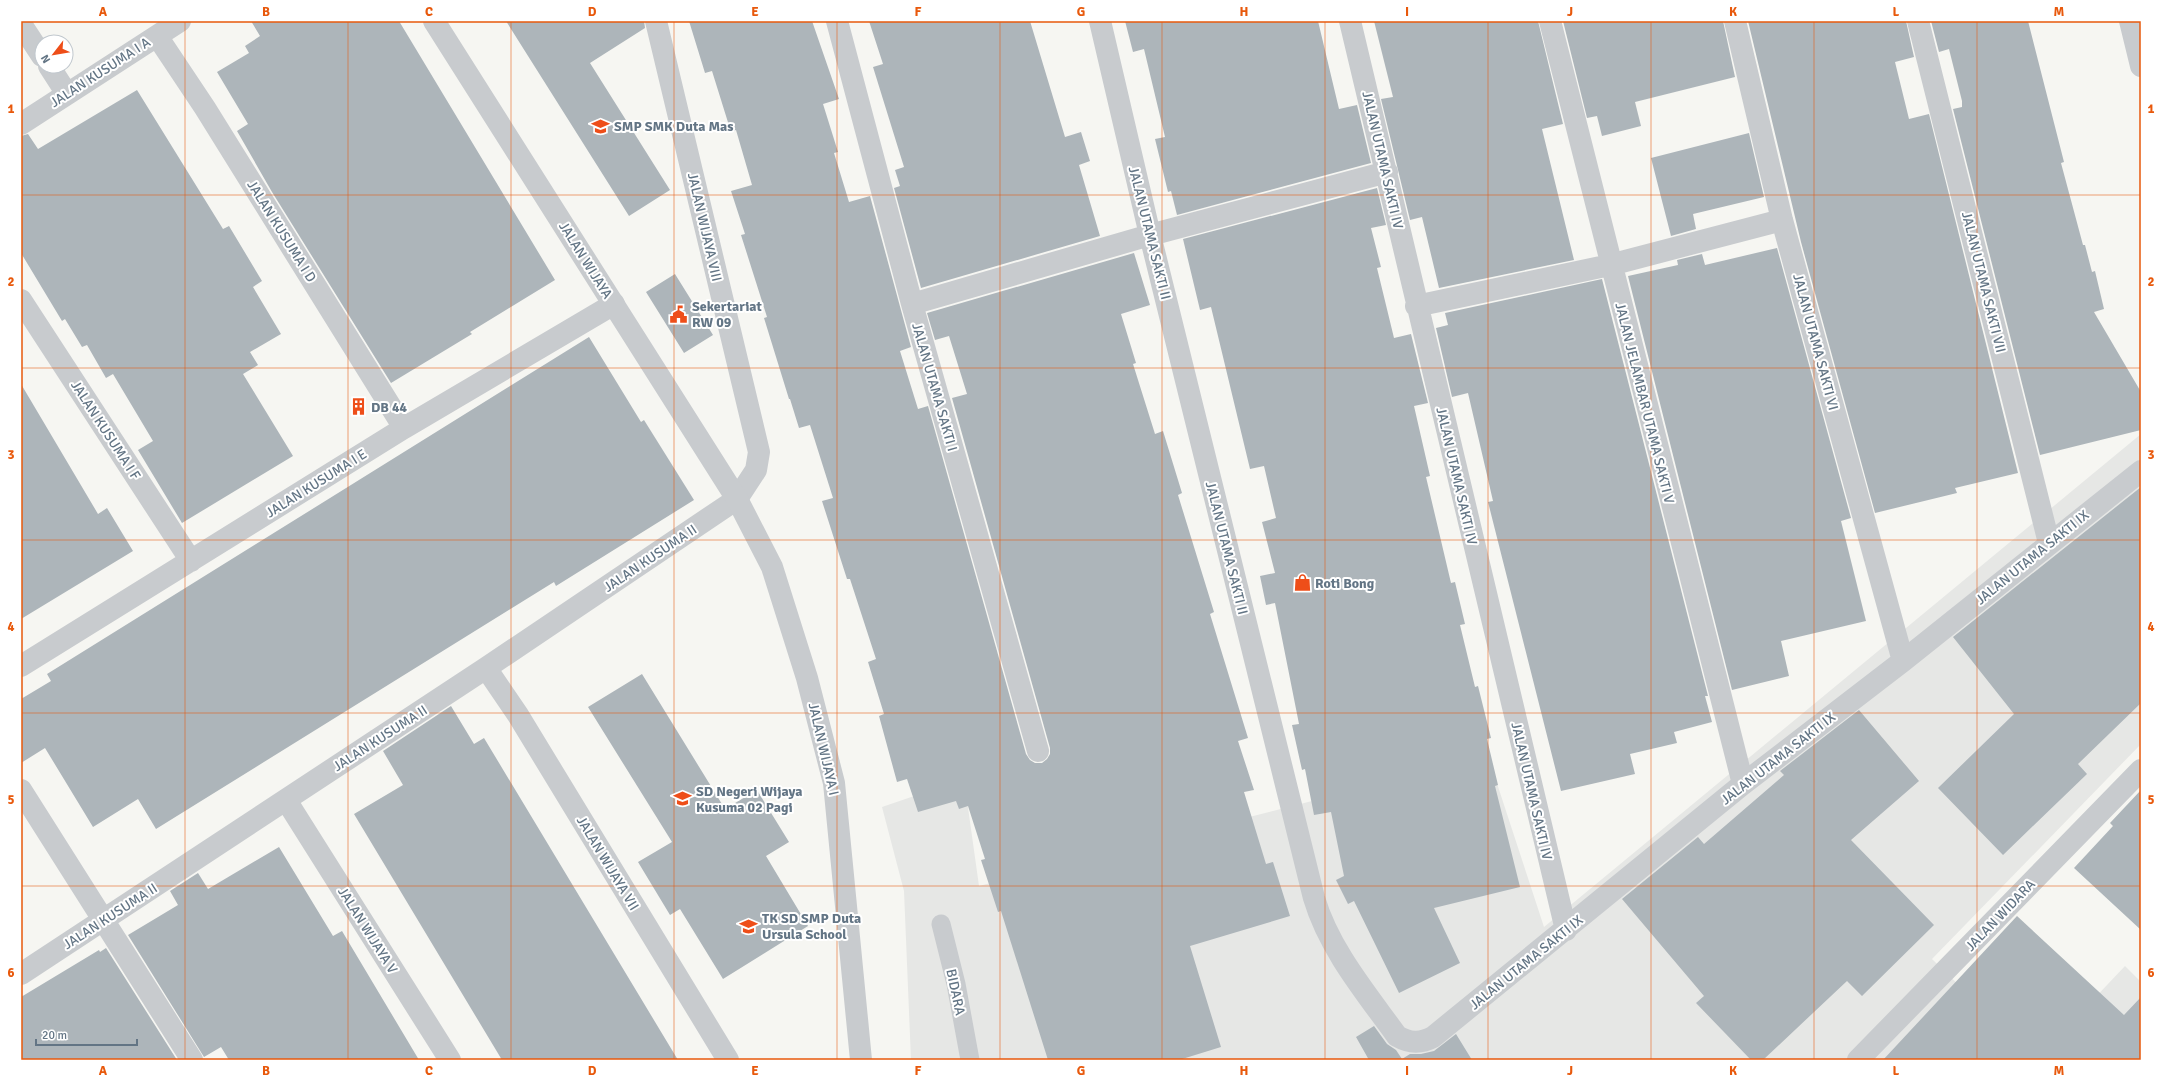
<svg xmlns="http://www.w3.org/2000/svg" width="2162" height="1081" font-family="Signika,sans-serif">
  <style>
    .built { fill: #e6e7e5 }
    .building { fill: #adb5ba }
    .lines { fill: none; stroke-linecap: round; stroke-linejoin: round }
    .service { stroke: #c8cbce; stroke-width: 19 }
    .minor { stroke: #c8cbce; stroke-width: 22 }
    .tertiary { stroke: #c8cbce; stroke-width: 22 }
    .grid { fill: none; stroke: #e8590c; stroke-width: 1; stroke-opacity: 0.55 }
    .labels { text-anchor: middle; stroke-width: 4; stroke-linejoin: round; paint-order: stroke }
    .street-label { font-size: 14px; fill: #637585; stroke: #fff }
    .poi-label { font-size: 14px; font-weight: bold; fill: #637585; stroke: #fff; text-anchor: start }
    .neatline { fill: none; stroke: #e8590c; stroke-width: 1.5 }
    .grid-label { font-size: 13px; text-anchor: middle; font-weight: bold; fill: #e8590c }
  </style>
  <rect width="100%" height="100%" fill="#f6f6f2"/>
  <path class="built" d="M2141 434V744L1932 959 2036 1060 2125 966 2141 982V1060H911L904 891 882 807 964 779 979 886 1488 756 1544 927Z"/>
  <path class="building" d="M251 21H399L555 280 470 332 472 334 391 383 272 192 237 131 248 124 217 72 249 53 245 46 260 36Z
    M506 21H644L645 28 590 63 670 190 629 216Z
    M689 21H812L839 99 823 104 838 152 834 153 849 202 870 196 911 347 900 351 918 409 928 406 1026 754 1030 760 1035 763H1042L1047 759 1050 754V748L952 398 967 394 949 336 935 340 927 313 1134 253 1150 305 1121 314 1136 363 1133 364 1155 434 1163 431 1182 493 1178 495 1214 612 1210 614 1248 738 1238 741 1254 790 1244 792 1266 864 1273 862 1290 916 1190 946 1221 1047 1179 1060H1048L1001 911 998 912 981 860 985 859 968 806 959 809 956 801 918 812 907 779 897 782 879 716 884 714 868 662 876 659 850 579H847L822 501 833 498 810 425 799 428 790 399H789L764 318 767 317 741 235 745 234 731 191 752 185 736 130 731 132 712 71 705 73Z
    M869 21H1030L1065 137 1081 132 1090 161 1079 165 1100 236 921 288 894 188 900 186 895 170 904 167 873 67 883 64Z
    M1125 21H1318L1339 109 1357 105 1371 163 1177 215 1171 191 1168 192 1155 139 1165 137 1144 49 1133 52Z
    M1374 21H1538L1563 124 1542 129 1574 260 1439 288 1422 217 1410 220 1381 99 1393 97Z
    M1563 21H1723L1735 77 1635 102 1641 126 1602 136 1597 116 1587 118Z
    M1748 21H1906L1914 57 1895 62 1909 119 1929 114 2018 473 1955 488 1957 493 1875 513 1801 242Z
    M1931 21H2028L2064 162 2061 163 2083 245H2085L2092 272 2095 271 2104 309 2094 312 2141 392V430L2040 455 1953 109 1962 107V101L1949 49 1939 52Z
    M137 90 223 229 229 226 262 281 253 287 281 334 250 352 258 365 243 374 293 456 182 523 138 450 153 441 113 374 106 378 87 345 82 347 65 319 62 321 21 253V136L28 134 38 149Z
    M1749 133 1764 197 1693 214 1696 229 1671 236 1651 158Z
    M1377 188 1386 225 1371 228 1381 267 1377 268 1394 338 1411 334 1428 403 1414 406 1430 476 1426 477 1451 583 1455 582 1465 624 1460 625 1475 687 1478 686 1491 738 1487 739 1498 785 1495 786 1520 887 1434 908 1460 963 1399 993 1354 901 1348 904 1336 880 1344 876 1331 812 1314 815 1305 769 1302 770 1292 725 1299 724 1275 603 1266 605 1260 576 1275 573 1262 522 1276 518 1264 466 1250 469 1211 307 1200 310 1183 239Z
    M1777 248 1851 518 1841 521 1866 621 1781 641 1789 676 1732 690 1628 276 1678 265 1677 260 1702 254 1705 265Z
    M675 274 713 335 684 353 646 292Z
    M1602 279 1708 696H1705L1712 722 1674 732 1677 743 1630 754 1635 774 1561 791 1488 502 1493 501 1468 393 1452 397 1436 328 1448 325 1445 313Z
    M589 337 641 422 644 420 694 500 556 586 554 582 156 829 138 799 93 827 45 748 21 763V699L51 681 47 674Z
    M21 384 98 514 107 508 133 551 21 619Z
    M2141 487V703L2078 764 2087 774 2003 855 1938 788 2014 714 1953 637Z
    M642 674 725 809 757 790 789 842 766 856 808 926 723 979 680 909 670 915 638 862 672 842 588 707Z
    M451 706 474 744 484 738 678 1060H502L354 814 403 785 383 751Z
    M1859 710 1919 781 1851 840 1934 925 1862 996 1847 981 1763 1060H1751L1696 1003 1704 996 1622 899 1698 837 1704 844 1784 775 1780 771Z
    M2141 790V930L2074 868 2113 826 2110 823Z
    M279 847 333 936 342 931 419 1060H229L221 1047 204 1057 128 935 178 905 170 891 198 873 208 889Z
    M2017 916 2124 1015 2141 997V1060H1883Z
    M106 948 177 1060H21V997L99 950 100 952Z
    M1374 1026 1387 1044 1396 1050 1402 1059 1410 1054H1421L1434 1051 1456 1034 1472 1060H1369L1356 1037Z"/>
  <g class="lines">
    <path class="service" d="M941 924 956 984 970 1060"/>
    <path class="minor" d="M837 21 912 304 1038 751
      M1100 21 1150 235 1314 898C1329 949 1366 993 1397 1036 1409 1043 1420 1044 1433 1037L1743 784 1903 661 2141 471
      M1350 21 1566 930
      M1550 21 1743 784
      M1735 21 1782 220 1903 661
      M1918 21 2049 543
      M2130 21 2141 66
      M21 24 42 56
      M157 36 205 108 404 428
      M49 66 67 94
      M21 124 180 21
      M21 300 191 561
      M912 304 1150 235 1387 172
      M1416 306 1610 265 1782 220
      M21 666 404 428 614 304
      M486 668 518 715 728 1060
      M21 790 192 1060
      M286 800 450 1060
      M21 974 486 668 737 499 756 470 759 452 656 21
      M1858 1060 2141 770"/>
    <path class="tertiary" d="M434 21 737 499 772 567 807 678 834 783 861 1060"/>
  </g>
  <path class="grid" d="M185 21V1060M348 21V1060M511 21V1060M674 21V1060M837 21V1060M1000 21V1060M1162 21V1060M1325 21V1060M1488 21V1060M1651 21V1060M1814 21V1060M1977 21V1060M21 195H2141M21 368H2141M21 540H2141M21 713H2141M21 886H2141"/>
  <defs>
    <symbol id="school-bare" viewBox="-9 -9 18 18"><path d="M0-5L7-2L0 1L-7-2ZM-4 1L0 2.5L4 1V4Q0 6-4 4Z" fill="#ee4e19" stroke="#fff" stroke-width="2.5" paint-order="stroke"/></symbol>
    <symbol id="civic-bare" viewBox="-9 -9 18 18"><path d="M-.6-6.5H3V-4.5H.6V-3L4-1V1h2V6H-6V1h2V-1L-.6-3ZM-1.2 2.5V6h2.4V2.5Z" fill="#ee4e19" stroke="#fff" stroke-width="2.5" paint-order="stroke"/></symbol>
    <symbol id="building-bare" viewBox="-9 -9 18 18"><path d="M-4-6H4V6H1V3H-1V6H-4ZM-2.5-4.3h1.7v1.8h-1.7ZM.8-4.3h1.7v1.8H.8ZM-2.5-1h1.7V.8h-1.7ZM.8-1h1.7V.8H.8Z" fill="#ee4e19" stroke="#fff" stroke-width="2.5" paint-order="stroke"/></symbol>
    <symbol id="shop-bare" viewBox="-9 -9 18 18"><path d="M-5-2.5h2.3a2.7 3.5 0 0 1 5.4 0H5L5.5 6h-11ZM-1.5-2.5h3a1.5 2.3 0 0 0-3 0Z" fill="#ee4e19" stroke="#fff" stroke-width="2.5" paint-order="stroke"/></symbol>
  </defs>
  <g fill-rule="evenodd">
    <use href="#school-bare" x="588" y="114" width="25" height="25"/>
    <use href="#civic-bare" x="666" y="302" width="25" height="25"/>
    <use href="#building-bare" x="346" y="394" width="25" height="25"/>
    <use href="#shop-bare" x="1290" y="570" width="25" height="25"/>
    <use href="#school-bare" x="670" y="786" width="25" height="25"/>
    <use href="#school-bare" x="736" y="914" width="25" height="25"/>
  </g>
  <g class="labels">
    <g class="street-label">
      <text transform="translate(100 72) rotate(-33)" y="5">JALAN KUSUMA I A</text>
      <text transform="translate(1383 160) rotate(77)" y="5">JALAN UTAMA SAKTI IV</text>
      <text transform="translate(705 227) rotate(77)" y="5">JALAN WIJAYA VIII</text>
      <text transform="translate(282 231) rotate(58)" y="5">JALAN KUSUMA I D</text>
      <text transform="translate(1150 233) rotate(76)" y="5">JALAN UTAMA SAKTI II</text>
      <text transform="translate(586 260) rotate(58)" y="5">JALAN WIJAYA</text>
      <text transform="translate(1984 282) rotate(76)" y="5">JALAN UTAMA SAKTI VII</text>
      <text transform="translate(1816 342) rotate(75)" y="5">JALAN UTAMA SAKTI VI</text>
      <text transform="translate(935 387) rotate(74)" y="5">JALAN UTAMA SAKTI I</text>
      <text transform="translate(1645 403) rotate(76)" y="5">JALAN JELAMBAR UTAMA SAKTI V</text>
      <text transform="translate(106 430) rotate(57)" y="5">JALAN KUSUMA I F</text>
      <text transform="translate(1457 476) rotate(77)" y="5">JALAN UTAMA SAKTI IV</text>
      <text transform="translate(316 483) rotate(-32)" y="5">JALAN KUSUMA I E</text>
      <text transform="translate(1227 548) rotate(76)" y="5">JALAN UTAMA SAKTI II</text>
      <text transform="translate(2032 557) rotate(-39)" y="5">JALAN UTAMA SAKTI IX</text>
      <text transform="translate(650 558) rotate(-34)" y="5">JALAN KUSUMA II</text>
      <text transform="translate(380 738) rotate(-33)" y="5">JALAN KUSUMA II</text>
      <text transform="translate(824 749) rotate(77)" y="5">JALAN WIJAYA I</text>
      <text transform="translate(1778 758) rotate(-38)" y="5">JALAN UTAMA SAKTI IX</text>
      <text transform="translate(1532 791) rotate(77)" y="5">JALAN UTAMA SAKTI IV</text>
      <text transform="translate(608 863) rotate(59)" y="5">JALAN WIJAYA VII</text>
      <text transform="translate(2000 915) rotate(-46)" y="5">JALAN WIDARA</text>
      <text transform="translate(110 916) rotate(-33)" y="5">JALAN KUSUMA II</text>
      <text transform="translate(368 930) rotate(58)" y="5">JALAN WIJAYA V</text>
      <text transform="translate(1526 962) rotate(-39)" y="5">JALAN UTAMA SAKTI IX</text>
      <text transform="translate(956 992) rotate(78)" y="5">BIDARA</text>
    </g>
    <g class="poi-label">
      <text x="614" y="131">SMP SMK Duta Mas</text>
      <text x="692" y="311">Sekertariat<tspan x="692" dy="16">RW 09</tspan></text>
      <text x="371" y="412">DB 44</text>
      <text x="1315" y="588">Roti Bong</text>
      <text x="696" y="796">SD Negeri Wijaya<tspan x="696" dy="16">Kusuma 02 Pagi</tspan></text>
      <text x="762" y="923">TK SD SMP Duta<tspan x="762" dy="16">Ursula School</tspan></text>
    </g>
  </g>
  <rect width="2162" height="1081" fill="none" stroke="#ffffff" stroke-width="44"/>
  <g transform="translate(54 54) rotate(239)"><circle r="19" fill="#ffffff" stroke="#c1c8ce"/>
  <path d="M0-3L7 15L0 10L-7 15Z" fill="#ee4e19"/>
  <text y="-6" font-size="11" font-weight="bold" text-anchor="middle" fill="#637585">N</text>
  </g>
  <path d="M36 1039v6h101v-6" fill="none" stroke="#637585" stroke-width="2"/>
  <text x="42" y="1039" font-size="12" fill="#637585" stroke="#ffffff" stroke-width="3" paint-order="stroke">20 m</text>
  <rect x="22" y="22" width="2118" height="1037" class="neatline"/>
  <g class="grid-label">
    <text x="103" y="16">A</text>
    <text x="266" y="16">B</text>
    <text x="429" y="16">C</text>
    <text x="592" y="16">D</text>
    <text x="755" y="16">E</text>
    <text x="918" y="16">F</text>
    <text x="1081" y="16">G</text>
    <text x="1244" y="16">H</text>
    <text x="1407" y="16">I</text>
    <text x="1570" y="16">J</text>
    <text x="1733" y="16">K</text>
    <text x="1896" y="16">L</text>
    <text x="2059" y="16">M</text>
    <text x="11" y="113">1</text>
    <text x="2151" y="113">1</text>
    <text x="11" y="286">2</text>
    <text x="2151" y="286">2</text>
    <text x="11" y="459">3</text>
    <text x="2151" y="459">3</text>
    <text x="11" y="631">4</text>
    <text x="2151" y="631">4</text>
    <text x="11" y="804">5</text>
    <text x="2151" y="804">5</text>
    <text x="11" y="977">6</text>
    <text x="2151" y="977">6</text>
    <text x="103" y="1075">A</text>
    <text x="266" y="1075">B</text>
    <text x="429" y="1075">C</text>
    <text x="592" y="1075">D</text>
    <text x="755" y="1075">E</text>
    <text x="918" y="1075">F</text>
    <text x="1081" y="1075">G</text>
    <text x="1244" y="1075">H</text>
    <text x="1407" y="1075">I</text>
    <text x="1570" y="1075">J</text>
    <text x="1733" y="1075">K</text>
    <text x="1896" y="1075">L</text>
    <text x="2059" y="1075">M</text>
  </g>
</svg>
